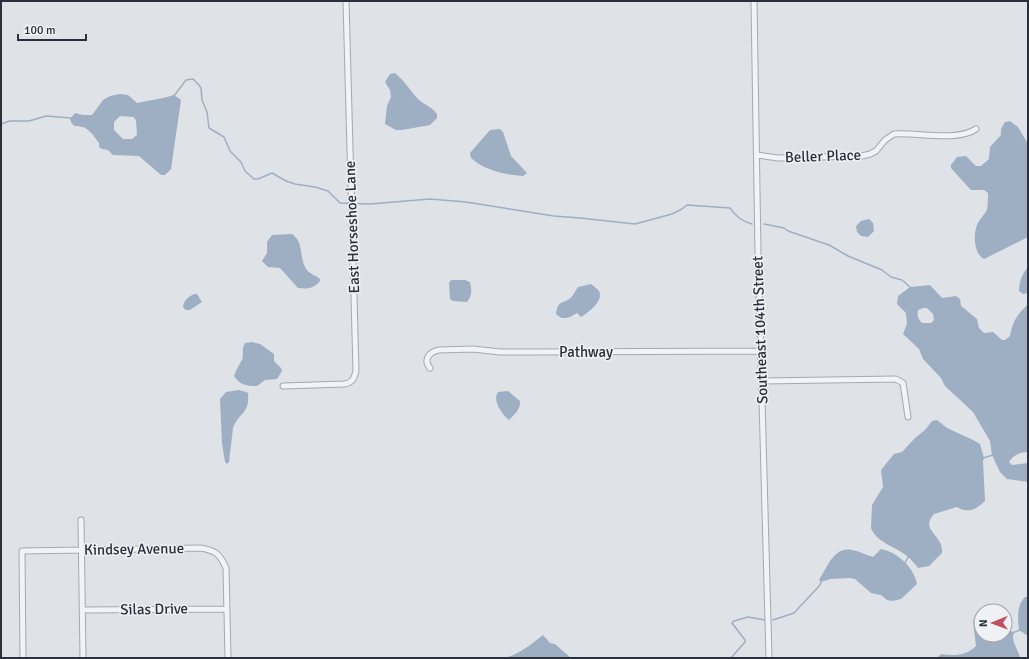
<svg xmlns="http://www.w3.org/2000/svg" width="1029" height="659" font-family="Signika,sans-serif">
  <style>
    .water { fill: #9eafc3; fill-rule: evenodd }
    .lines { fill: none; stroke-linecap: round; stroke-linejoin: round }
    .stream { stroke: #9eafc3; stroke-width: 1.5 }
    .minor-casing { stroke: #a5a9b0; stroke-width: 7 }
    .minor { stroke: #f2f3f6; stroke-width: 5 }
    .labels { text-anchor: middle; stroke-width: 3; stroke-linejoin: round; paint-order: stroke }
    .street-label { font-size: 15px; fill: #2a303c; stroke: #eff1f5 }
  </style>
  <rect width="100%" height="100%" fill="#dfe2e7"/>
  <path class="water" d="M395 73C405 81 411 92 419 100 425 105 432 107 437 114V118L430 125 402 130H396L385 124 387 106 391 97 390 90 385 82 390 74Z
    M120 94 128 95 137 103 163 98 174 95 181 100 171 169 165 175H161L139 156 113 155 108 150 102 149 99 147V143C95 138 91 131 85 128 77 124 74 130 70 119L75 113 83 115H92L103 100 110 96ZM120 116 133 117 136 120 137 135 132 139H123L114 130V122Z
    M1010 121 1018 127 1028 144V237L984 259C974 254 973 235 977 225 979 219 985 215 987 209 988 204 988 198 988 193L984 190H971L969 188 951 168V165L957 157 966 156 976 166H981L989 159 990 147 1001 135C1000 129 1002 127 1005 122Z
    M500 129 503 132 511 156 526 172 527 173 523 176C505 175 484 170 471 158L470 153 490 130Z
    M869 219 873 223 874 231 868 237 861 236 857 232 856 226 861 221Z
    M292 234C305 243 298 258 307 270 311 275 316 275 320 279V281C313 289 308 289 298 288L280 268 268 267 262 261 267 253V242L272 235Z
    M1028 267V293L1023 294 1019 291C1019 282 1022 274 1028 267Z
    M451 280H465L470 282C472 290 472 296 467 302L453 301 450 299 449 283Z
    M591 284C593 286 597 288 599 291 604 301 588 313 581 317L577 313C569 318 563 321 556 314 558 297 567 305 573 295 575 292 576 290 578 287Z
    M930 285 942 298 956 296 960 299 961 306 977 319 979 328 984 333 993 332 1002 340H1005L1010 336C1013 321 1017 315 1028 304V452C1020 452 1013 455 1009 462L1012 465 1028 463V482L1007 479 1000 472 992 455 990 441 973 412 945 386 941 378 923 359 919 349 903 334 907 324 906 313 897 304 898 296 910 287ZM923 308H927L933 314 934 320 931 323H922C918 319 917 316 918 310Z
    M194 294H197L202 302 190 310H186L183 307C184 300 188 297 194 294Z
    M252 342 260 344 274 354V361L281 368 282 371 277 379 265 380 257 386C246 386 240 385 234 376 236 370 239 365 242 360 244 355 241 349 245 343Z
    M239 390 246 392 248 393C250 414 239 412 233 428L229 462 227 464 225 462 222 443 220 399 226 392Z
    M508 391 520 401C521 409 514 415 509 420 502 414 492 401 498 392Z
    M937 420 947 428 973 440 980 444 984 458 983 461 985 501C977 509 968 514 957 507L934 514C919 531 944 534 942 553L929 566 918 568C915 564 911 559 907 556 896 547 876 542 871 528L872 505 883 487 881 470 894 454 902 452 915 438 925 430 932 421Z
    M881 549C897 552 914 567 917 584L901 599 892 601 887 600 881 595 871 593 855 579 850 578 830 579 821 582 819 580C827 568 834 546 852 550 859 551 866 555 873 557Z
    M1025 597H1028V636L1019 630C1018 619 1016 606 1025 597Z
    M1005 610C1010 617 1010 623 1011 631L1014 633C1010 640 1019 651 1020 658H937L941 654C954 656 966 656 976 646L973 621 981 613V635H1005V611H994Z
    M543 635 550 643 555 644 571 658H504C518 655 532 644 543 635Z"/>
  <g class="lines">
    <path class="stream" d="M174 96 186 80 193 79 199 85 201 88 202 100 207 112 209 128 224 137 230 151 241 162 245 171 254 179H258L272 173 286 181 295 184 315 187 328 191 340 203 370 204 430 199 466 202 554 216 580 218 635 224 672 214 682 209 687 205 730 208C736 217 742 221 752 224
      M1 124 10 121H29L46 116 71 118
      M764 224 784 228 788 231 829 245 848 256 882 270 891 277 902 280 911 288
      M983 458 993 455
      M905 563 908 557H909
      M773 620 794 613 820 585 821 582
      M1012 633 1020 630
      M731 658 745 642V640L732 623 734 621 748 617 765 620"/>
    <defs>
      <path id="minor" d="M754 1 758 253 769 658
        M757 155 778 158 862 156 870 154 876 151 885 140 894 134C916 132 957 142 976 129
        M430 368C423 360 429 352 439 350L473 349 500 352H535L761 351
        M762 381 896 379 903 383 908 417
        M283 386 344 384C352 383 354 379 356 371L346 1
        M81 520 83 658
        M82 610 227 609
        M23 658 22 551 200 548C215 550 220 554 226 568L228 658"/>
    </defs>
    <use href="#minor" class="minor-casing"/>
    <use href="#minor" class="minor"/>
  </g>
  <g class="labels">
    <g class="street-label">
      <text transform="translate(823 156) rotate(-2)" y="5">Beller Place</text>
      <text transform="translate(352 227) rotate(-92)" y="5">East Horseshoe Lane</text>
      <text transform="translate(760 330) rotate(-92)" y="5">Southeast 104th Street</text>
      <text x="586" y="357">Pathway</text>
      <text transform="translate(134 549) rotate(-1)" y="5">Kindsey Avenue</text>
      <text transform="translate(154 609) rotate(-1)" y="5">Silas Drive</text>
    </g>
  </g>
  <rect width="1029" height="659" fill="none" stroke="#2a303c" stroke-width="4"/>
  <g transform="translate(993 623) rotate(269)"><circle r="19" fill="#eff1f5" stroke="#a0a4ab"/>
  <path d="M0-3L7 15L0 10L-7 15Z" fill="#bf525e"/>
  <text y="-6" font-size="11" font-weight="bold" text-anchor="middle" fill="#2a303c">N</text>
  </g>
  <path d="M18 34v6h68v-6" fill="none" stroke="#2a303c" stroke-width="2"/>
  <text x="24" y="34" font-size="12" fill="#2a303c" stroke="#eff1f5" stroke-width="3" paint-order="stroke">100 m</text>
</svg>
